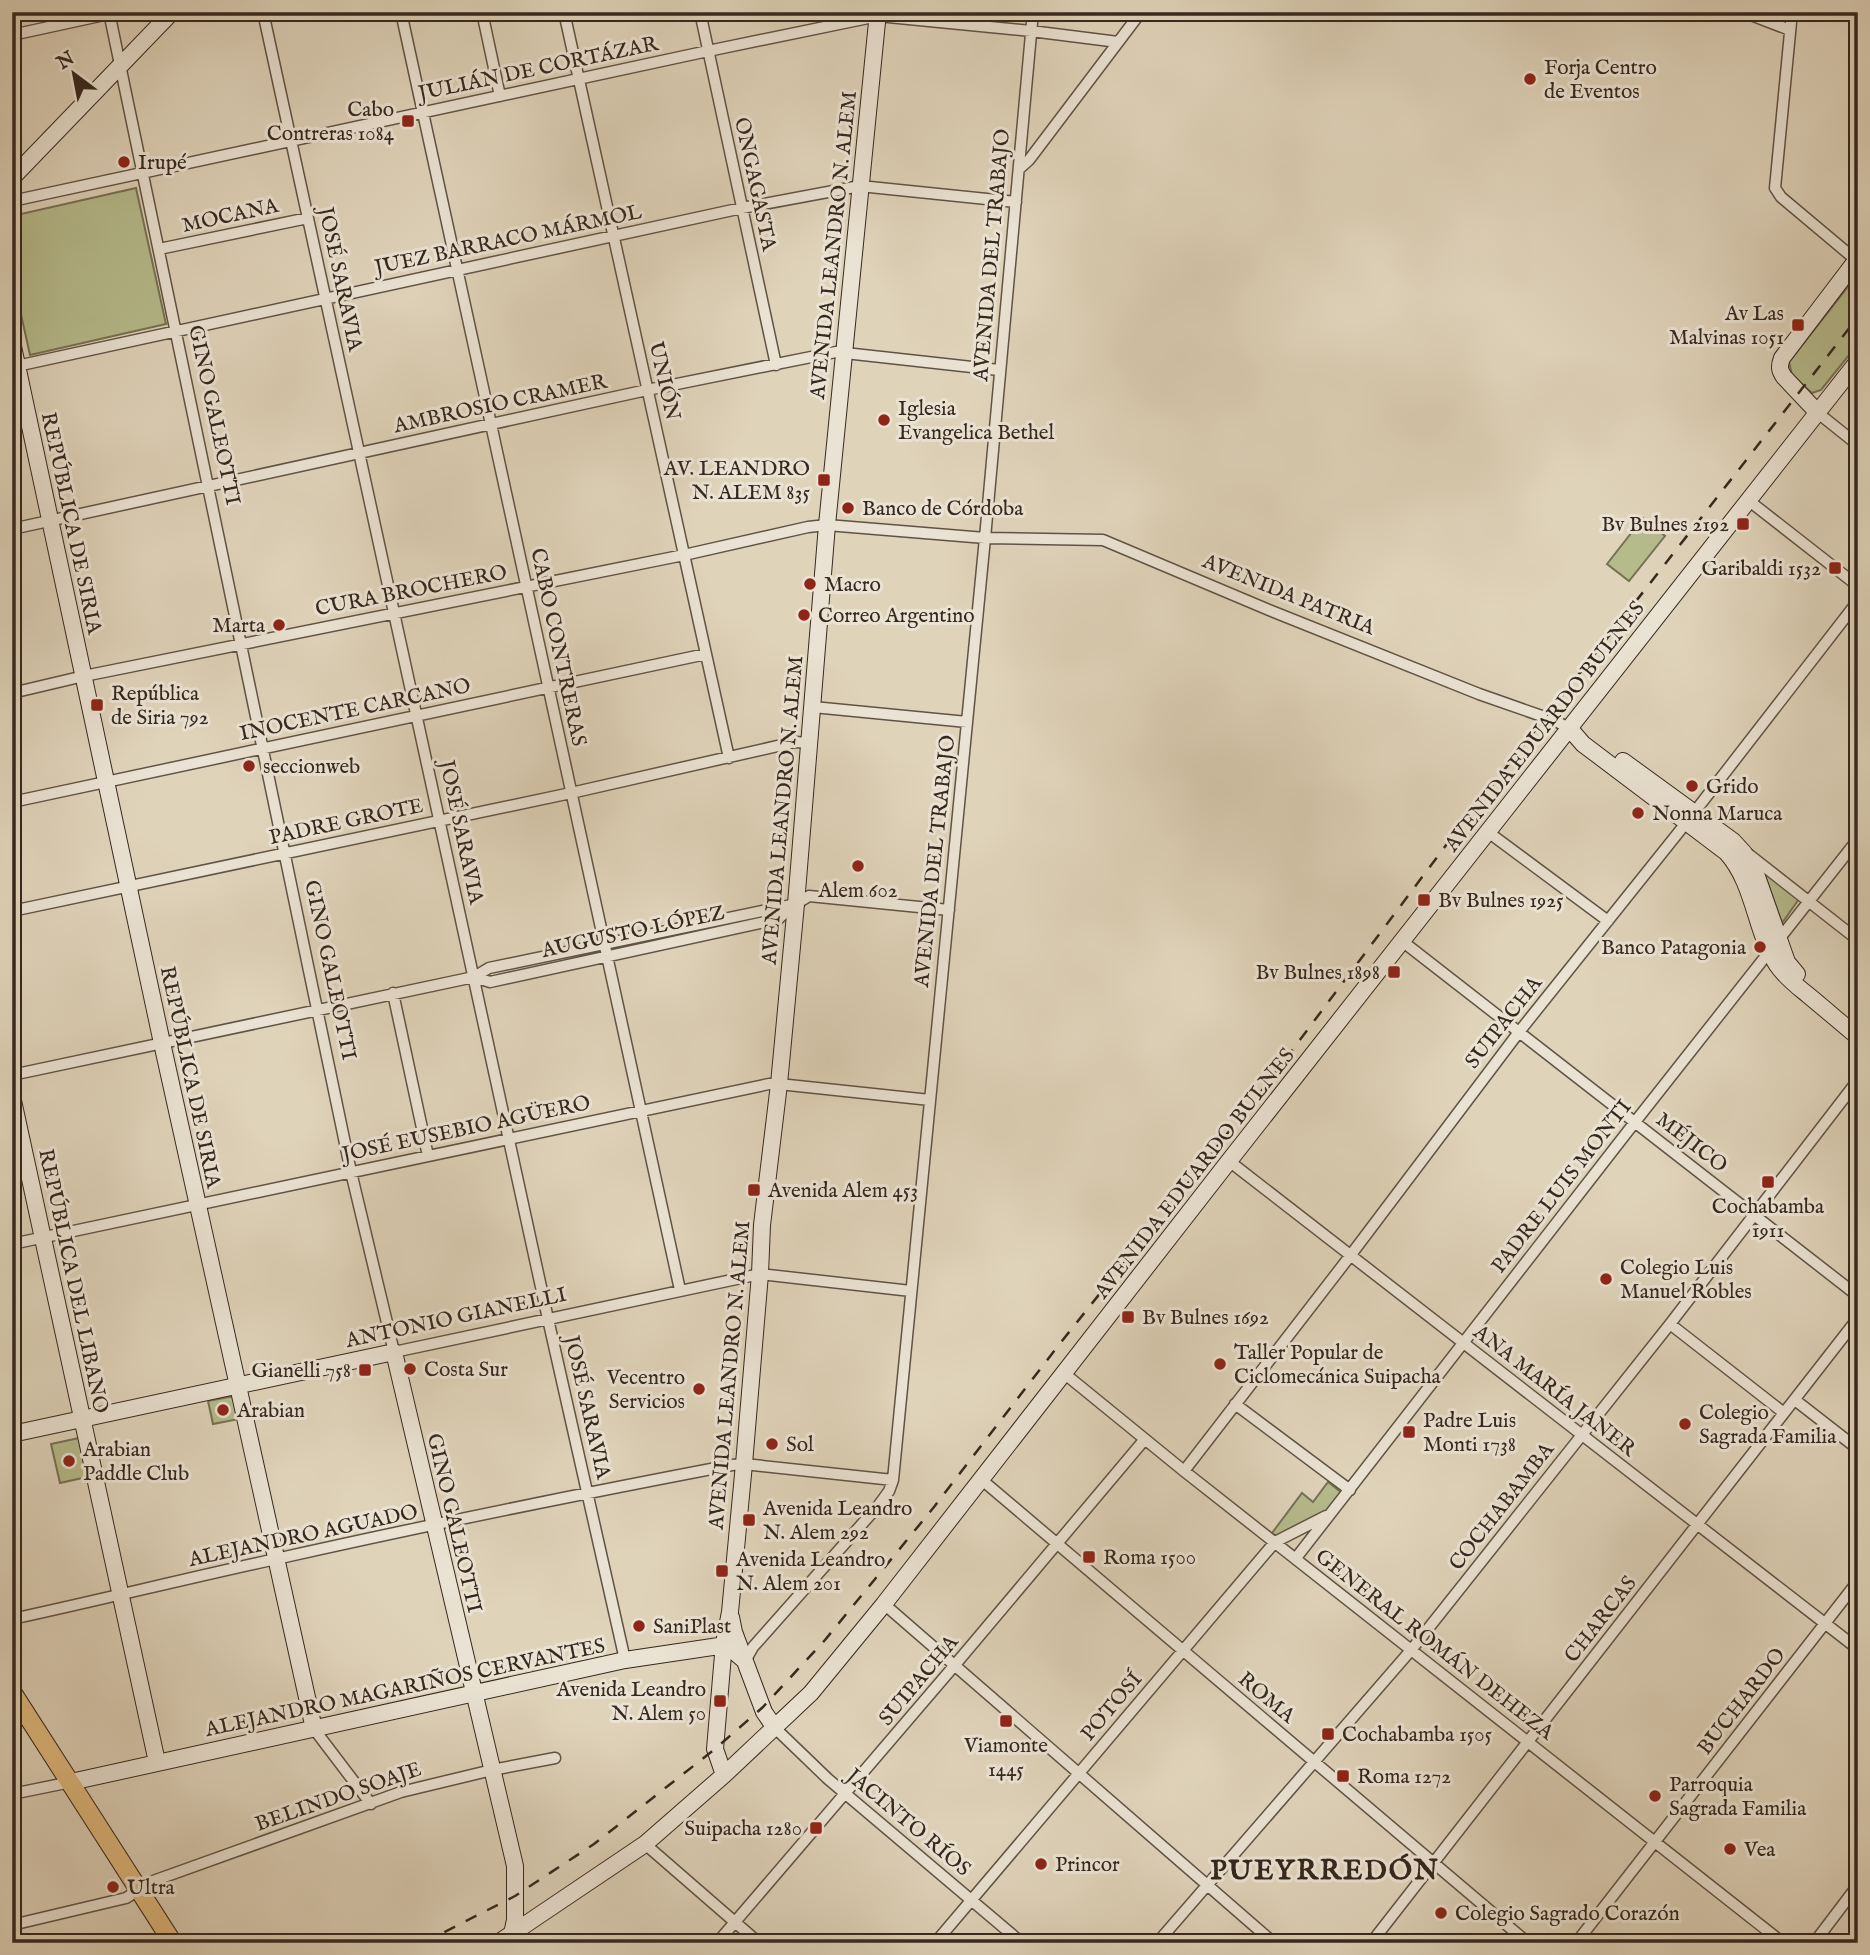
<svg xmlns="http://www.w3.org/2000/svg" width="1870" height="1955" font-family="'IM FELL English',serif">
  <style>
    .green { fill: #b6bb8c; stroke: #767255; stroke-width: 2 }
    .lines { fill: none; stroke-linecap: round; stroke-linejoin: round }
    .street-casing { stroke: #605345; stroke-width: 13 }
    .secondary-casing { stroke: #36281e; stroke-width: 18 }
    .primary-casing { stroke: #36281e; stroke-width: 20 }
    .street { stroke: #eae2d2; stroke-width: 10 }
    .secondary { stroke: #eae2d2; stroke-width: 16 }
    .primary { stroke: #e0ba7d; stroke-width: 18 }
    .rail { stroke: #36281e; stroke-width: 2.5; stroke-dasharray: 12 12; stroke-linecap: butt }
    .poi-dot { fill: #8f2418; stroke: #eae2d2; stroke-width: 2.5 }
    .labels { text-anchor: middle; stroke-width: 6; stroke-linejoin: round; paint-order: stroke }
    .poi-label { font-size: 21px; fill: #36281e; stroke: #eae2d2; text-anchor: start }
    .street-label { font-size: 21px; fill: #36281e; stroke: #eae2d2 }
    .district-label { font-size: 28px; font-weight: bold; letter-spacing: 2px; fill: #36281e; stroke: #eae2d2 }
  </style>
  <rect width="100%" height="100%" fill="#dfd3ba"/>
  <filter id="stains"><feTurbulence type="fractalNoise" baseFrequency=".00286" numOctaves="4"/><feColorMatrix values="0 0 0 0 .2 0 0 0 0 .09 0 0 0 0 .02 0 0 0 .5 -.17"/></filter>
  <radialGradient id="worn" r=".72"><stop offset=".6" stop-color="#630" stop-opacity="0"/><stop offset="1" stop-color="#630" stop-opacity=".3"/></radialGradient>
  <path class="green" d="M136 188 166 324 30 355 12 274V216Z
    M1858 274V344L1821 390 1812 393 1792 375 1789 362Z
    M1643 518 1665 536 1629 581 1607 564Z
    M1764 872 1799 899 1782 923Z
    M234 1396 239 1419 213 1424 208 1401Z
    M79 1438 87 1477 60 1483 51 1444Z
    M1328 1482 1342 1493 1331 1511 1279 1538 1272 1533 1302 1493 1313 1502Z"/>
  <g class="lines">
    <defs>
      <path id="street" d="M109 12 351 1172 394 1352 760 1274 911 1291
        M263 12 548 1319 625 1660
        M401 12 680 1290
        M482 12 500 96
        M564 12 729 758
        M700 12 776 365
        M1743 12 1790 30
        M1792 12 1775 188 1781 197 1856 260
        M12 35 118 12
        M1019 169 1029 160 1141 12
        M12 201 708 51 878 16 1031 31 1118 42
        M159 249 308 218
        M12 367 742 208 860 186 1016 202
        M1818 413 1858 445
        M1748 500 1858 586
        M12 529 647 390 836 352 999 370
        M12 693 84 676 684 555 808 527 827 525 985 538 1103 540 1269 610 1479 694 1556 721 1570 729
        M813 707 967 722
        M12 802 706 654
        M1488 832 1608 921
        M1747 853 1858 940
        M12 911 571 793 795 742 810 743
        M1402 941 1858 1296
        M474 977 490 982 778 919 796 904 809 896 949 910
        M393 993 428 1156
        M12 1075 474 977 489 968 796 904
        M1229 1161 1858 1649
        M12 1244 769 1084H779L930 1100
        M1670 1324 1784 1413
        M1065 1374 1184 1471 1783 1943
        M1795 1400 1858 1449
        M1235 1404 1350 1490
        M1184 1471 1350 1256 1519 1032 1686 823 1858 601
        M982 1480 1528 1943
        M1296 1558 1635 1122 1858 839
        M884 1604 1274 1943
        M12 1619C100 1600 188 1578 276 1559 427 1525 580 1494 732 1465L744 1464 893 1480
        M745 1661 753 1647 878 1506 889 1491 893 1480 985 538 1033 12
        M775 1728 828 1779 1022 1943
        M314 1729 371 1804
        M12 1794 71 1782
        M645 1844 759 1943
        M12 1925 126 1898 153 1881 401 1792 492 1770 555 1758
        M717 1943 954 1666 1145 1439
        M935 1943 1275 1542 1326 1516
        M1157 1943 1412 1649 1670 1324 1858 1080
        M1371 1943 1858 1318
        M1576 1943 1858 1581
        M1814 1943 1858 1885"/>
      <path id="secondary" d="M12 178 172 12
        M12 342 162 1043 314 1729
        M1818 413 1784 377C1779 370 1779 366 1782 358L1858 258
        M1570 729 1583 744 1726 852C1755 884 1754 929 1777 965 1785 977 1797 986 1808 995 1825 1009 1841 1023 1858 1037
        M1623 761 1733 841 1744 853 1755 871 1787 962 1797 974
        M12 1096 157 1762
        M12 1434 394 1352 515 1866V1920L512 1934
        M731 1617 734 1632 764 1712 775 1728
        M724 1775 715 1749 724 1643 730 1612 744 1464 760 1274 762 1225 779 1084 796 904 827 525 878 12
        M71 1782 625 1660 719 1646 732 1650 745 1661
        M498 1943 645 1844 724 1775 811 1693 884 1604 1229 1161 1858 361"/>
      <path id="primary" d="M12 1692 173 1943"/>
    </defs>
    <use href="#street" class="street-casing"/>
    <use href="#secondary" class="secondary-casing"/>
    <use href="#primary" class="primary-casing"/>
    <use href="#street" class="street"/>
    <use href="#secondary" class="secondary"/>
    <use href="#primary" class="primary"/>
    <path class="rail" d="M423 1943 515 1896 594 1844 715 1749 763 1707 825 1640 934 1507 1058 1346 1263 1089 1465 820 1858 317"/>
  </g>
  <g class="poi-dot">
    <circle cx="1530" cy="79" r="7"/>
    <rect x="401" y="114" width="14" height="14" rx="3.5"/>
    <circle cx="124" cy="162" r="7"/>
    <rect x="1791" y="318" width="14" height="14" rx="3.5"/>
    <circle cx="884" cy="420" r="7"/>
    <rect x="817" y="473" width="14" height="14" rx="3.5"/>
    <circle cx="848" cy="508" r="7"/>
    <rect x="1736" y="517" width="14" height="14" rx="3.5"/>
    <rect x="1828" y="561" width="14" height="14" rx="3.5"/>
    <circle cx="810" cy="584" r="7"/>
    <circle cx="804" cy="615" r="7"/>
    <circle cx="279" cy="625" r="7"/>
    <rect x="90" y="698" width="14" height="14" rx="3.5"/>
    <circle cx="249" cy="766" r="7"/>
    <circle cx="1692" cy="786" r="7"/>
    <circle cx="1638" cy="813" r="7"/>
    <circle cx="858" cy="866" r="7"/>
    <rect x="1417" y="893" width="14" height="14" rx="3.5"/>
    <circle cx="1760" cy="947" r="7"/>
    <rect x="1387" y="965" width="14" height="14" rx="3.5"/>
    <rect x="1761" y="1175" width="14" height="14" rx="3.5"/>
    <rect x="747" y="1183" width="14" height="14" rx="3.5"/>
    <circle cx="1606" cy="1279" r="7"/>
    <rect x="1121" y="1310" width="14" height="14" rx="3.5"/>
    <circle cx="1220" cy="1364" r="7"/>
    <circle cx="410" cy="1369" r="7"/>
    <rect x="358" y="1363" width="14" height="14" rx="3.5"/>
    <circle cx="699" cy="1389" r="7"/>
    <circle cx="223" cy="1410" r="7"/>
    <circle cx="1685" cy="1424" r="7"/>
    <rect x="1402" y="1425" width="14" height="14" rx="3.5"/>
    <circle cx="772" cy="1444" r="7"/>
    <circle cx="69" cy="1461" r="7"/>
    <rect x="742" y="1513" width="14" height="14" rx="3.5"/>
    <rect x="1082" y="1550" width="14" height="14" rx="3.5"/>
    <rect x="715" y="1564" width="14" height="14" rx="3.5"/>
    <circle cx="639" cy="1626" r="7"/>
    <rect x="713" y="1694" width="14" height="14" rx="3.5"/>
    <rect x="999" y="1714" width="14" height="14" rx="3.5"/>
    <rect x="1321" y="1727" width="14" height="14" rx="3.5"/>
    <rect x="1336" y="1769" width="14" height="14" rx="3.5"/>
    <circle cx="1655" cy="1796" r="7"/>
    <rect x="809" y="1821" width="14" height="14" rx="3.5"/>
    <circle cx="1730" cy="1849" r="7"/>
    <circle cx="1041" cy="1864" r="7"/>
    <circle cx="113" cy="1887" r="7"/>
    <circle cx="1441" cy="1913" r="7"/>
  </g>
  <g class="labels">
    <g class="poi-label">
      <text x="1544" y="74">Forja Centro<tspan x="1544" dy="24">de Eventos</tspan></text>
      <text x="394" y="116" text-anchor="end">Cabo<tspan x="394" dy="24">Contreras 1084</tspan></text>
      <text x="138" y="169">Irupé</text>
      <text x="1784" y="320" text-anchor="end">Av Las<tspan x="1784" dy="24">Malvinas 1051</tspan></text>
      <text x="898" y="415">Iglesia<tspan x="898" dy="24">Evangelica Bethel</tspan></text>
      <text x="810" y="475" text-anchor="end">AV. LEANDRO<tspan x="810" dy="24">N. ALEM 835</tspan></text>
      <text x="862" y="515">Banco de Córdoba</text>
      <text x="1729" y="531" text-anchor="end">Bv Bulnes 2192</text>
      <text x="1821" y="575" text-anchor="end">Garibaldi 1532</text>
      <text x="824" y="591">Macro</text>
      <text x="818" y="622">Correo Argentino</text>
      <text x="265" y="632" text-anchor="end">Marta</text>
      <text x="111" y="700">República<tspan x="111" dy="24">de Siria 792</tspan></text>
      <text x="263" y="773">seccionweb</text>
      <text x="1706" y="793">Grido</text>
      <text x="1652" y="820">Nonna Maruca</text>
      <text x="858" y="897" text-anchor="middle">Alem 602</text>
      <text x="1438" y="907">Bv Bulnes 1925</text>
      <text x="1746" y="954" text-anchor="end">Banco Patagonia</text>
      <text x="1380" y="979" text-anchor="end">Bv Bulnes 1898</text>
      <text x="768" y="1197">Avenida Alem 453</text>
      <text x="1768" y="1213" text-anchor="middle">Cochabamba<tspan x="1768" dy="24">1911</tspan></text>
      <text x="1620" y="1274">Colegio Luis<tspan x="1620" dy="24">Manuel Robles</tspan></text>
      <text x="1142" y="1324">Bv Bulnes 1692</text>
      <text x="1234" y="1359">Taller Popular de<tspan x="1234" dy="24">Ciclomecánica Suipacha</tspan></text>
      <text x="424" y="1376">Costa Sur</text>
      <text x="351" y="1377" text-anchor="end">Gianelli 758</text>
      <text x="685" y="1384" text-anchor="end">Vecentro<tspan x="685" dy="24">Servicios</tspan></text>
      <text x="237" y="1417">Arabian</text>
      <text x="1699" y="1419">Colegio<tspan x="1699" dy="24">Sagrada Familia</tspan></text>
      <text x="1423" y="1427">Padre Luis<tspan x="1423" dy="24">Monti 1738</tspan></text>
      <text x="786" y="1451">Sol</text>
      <text x="83" y="1456">Arabian<tspan x="83" dy="24">Paddle Club</tspan></text>
      <text x="763" y="1515">Avenida Leandro<tspan x="763" dy="24">N. Alem 292</tspan></text>
      <text x="1103" y="1564">Roma 1500</text>
      <text x="736" y="1566">Avenida Leandro<tspan x="736" dy="24">N. Alem 201</tspan></text>
      <text x="653" y="1633">SaniPlast</text>
      <text x="706" y="1696" text-anchor="end">Avenida Leandro<tspan x="706" dy="24">N. Alem 50</tspan></text>
      <text x="1342" y="1741">Cochabamba 1505</text>
      <text x="1006" y="1752" text-anchor="middle">Viamonte<tspan x="1006" dy="24">1445</tspan></text>
      <text x="1357" y="1783">Roma 1272</text>
      <text x="1669" y="1791">Parroquia<tspan x="1669" dy="24">Sagrada Familia</tspan></text>
      <text x="802" y="1835" text-anchor="end">Suipacha 1280</text>
      <text x="1744" y="1856">Vea</text>
      <text x="1055" y="1871">Princor</text>
      <text x="127" y="1894">Ultra</text>
      <text x="1455" y="1920">Colegio Sagrado Corazón</text>
    </g>
    <g class="street-label">
      <text transform="translate(538 68) rotate(-12)" y="7">JULIÁN DE CORTÁZAR</text>
      <text transform="translate(756 184) rotate(78)" y="7">ONGAGASTA</text>
      <text transform="translate(230 215) rotate(-12)" y="7">MOCANA</text>
      <text transform="translate(508 239) rotate(-12)" y="7">JUEZ BARRACO MÁRMOL</text>
      <text transform="translate(833 245) rotate(-84)" y="7">AVENIDA LEANDRO N. ALEM</text>
      <text transform="translate(991 255) rotate(-85)" y="7">AVENIDA DEL TRABAJO</text>
      <text transform="translate(341 279) rotate(78)" y="7">JOSÉ SARAVIA</text>
      <text transform="translate(665 381) rotate(77)" y="7">UNIÓN</text>
      <text transform="translate(500 403) rotate(-12)" y="7">AMBROSIO CRAMER</text>
      <text transform="translate(215 415) rotate(78)" y="7">GINO GALEOTTI</text>
      <text transform="translate(72 523) rotate(78)" y="7">REPÚBLICA DE SIRIA</text>
      <text transform="translate(411 590) rotate(-11)" y="7">CURA BROCHERO</text>
      <text transform="translate(1289 594) rotate(22)" y="7">AVENIDA PATRIA</text>
      <text transform="translate(559 647) rotate(78)" y="7">CABO CONTRERAS</text>
      <text transform="translate(355 709) rotate(-12)" y="7">INOCENTE CARCANO</text>
      <text transform="translate(1544 726) rotate(-52)" y="7">AVENIDA EDUARDO BULNES</text>
      <text transform="translate(782 810) rotate(-85)" y="7">AVENIDA LEANDRO N. ALEM</text>
      <text transform="translate(346 821) rotate(-12)" y="7">PADRE GROTE</text>
      <text transform="translate(462 832) rotate(78)" y="7">JOSÉ SARAVIA</text>
      <text transform="translate(934 861) rotate(-84)" y="7">AVENIDA DEL TRABAJO</text>
      <text transform="translate(633 931) rotate(-12)" y="7">AUGUSTO LÓPEZ</text>
      <text transform="translate(331 970) rotate(78)" y="7">GINO GALEOTTI</text>
      <text transform="translate(1503 1022) rotate(-52)" y="7">SUIPACHA</text>
      <text transform="translate(191 1077) rotate(78)" y="7">REPÚBLICA DE SIRIA</text>
      <text transform="translate(466 1128) rotate(-12)" y="7">JOSÉ EUSEBIO AGÜERO</text>
      <text transform="translate(1692 1142) rotate(38)" y="7">MÉJICO</text>
      <text transform="translate(1194 1173) rotate(-52)" y="7">AVENIDA EDUARDO BULNES</text>
      <text transform="translate(1561 1186) rotate(-52)" y="7">PADRE LUIS MONTI</text>
      <text transform="translate(74 1281) rotate(78)" y="7">REPÚBLICA DEL LIBANO</text>
      <text transform="translate(456 1317) rotate(-12)" y="7">ANTONIO GIANELLI</text>
      <text transform="translate(729 1375) rotate(-85)" y="7">AVENIDA LEANDRO N. ALEM</text>
      <text transform="translate(1555 1390) rotate(38)" y="7">ANA MARÍA JANER</text>
      <text transform="translate(588 1407) rotate(77)" y="7">JOSÉ SARAVIA</text>
      <text transform="translate(1501 1506) rotate(-52)" y="7">COCHABAMBA</text>
      <text transform="translate(455 1523) rotate(77)" y="7">GINO GALEOTTI</text>
      <text transform="translate(303 1535) rotate(-12)" y="7">ALEJANDRO AGUADO</text>
      <text transform="translate(1600 1619) rotate(-52)" y="7">CHARCAS</text>
      <text transform="translate(1435 1644) rotate(38)" y="7">GENERAL ROMÁN DEHEZA</text>
      <text transform="translate(918 1680) rotate(-50)" y="7">SUIPACHA</text>
      <text transform="translate(405 1687) rotate(-12)" y="7">ALEJANDRO MAGARIÑOS CERVANTES</text>
      <text transform="translate(1267 1697) rotate(40)" y="7">ROMA</text>
      <text transform="translate(1741 1701) rotate(-52)" y="7">BUCHARDO</text>
      <text transform="translate(1111 1706) rotate(-50)" y="7">POTOSÍ</text>
      <text transform="translate(338 1796) rotate(-19)" y="7">BELINDO SOAJE</text>
      <text transform="translate(909 1822) rotate(40)" y="7">JACINTO RÍOS</text>
    </g>
    <g class="district-label">
      <text x="1325" y="1879">PUEYRREDÓN</text>
    </g>
  </g>
  <rect width="1870" height="1955" fill="none" stroke="#dfd3ba" stroke-width="42"/>
  <rect x="14" y="14" width="1842" height="1927" fill="none" stroke="#36281e" stroke-width="3.5"/>
  <rect x="21" y="21" width="1828" height="1913" fill="none" stroke="#36281e" stroke-width="2"/>
  <g transform="translate(74 74) rotate(328)" stroke="#eae2d2" stroke-width="5" paint-order="stroke">
  <path d="M0-5L12 26L0 18L-12 26Z" fill="#36281e"/>
  <text y="-10" font-size="19" font-weight="bold" text-anchor="middle" fill="#36281e">N</text>
  </g>
  <rect width="100%" height="100%" filter="url(#stains)"/>
  <rect width="100%" height="100%" fill="url(#worn)"/>
</svg>
